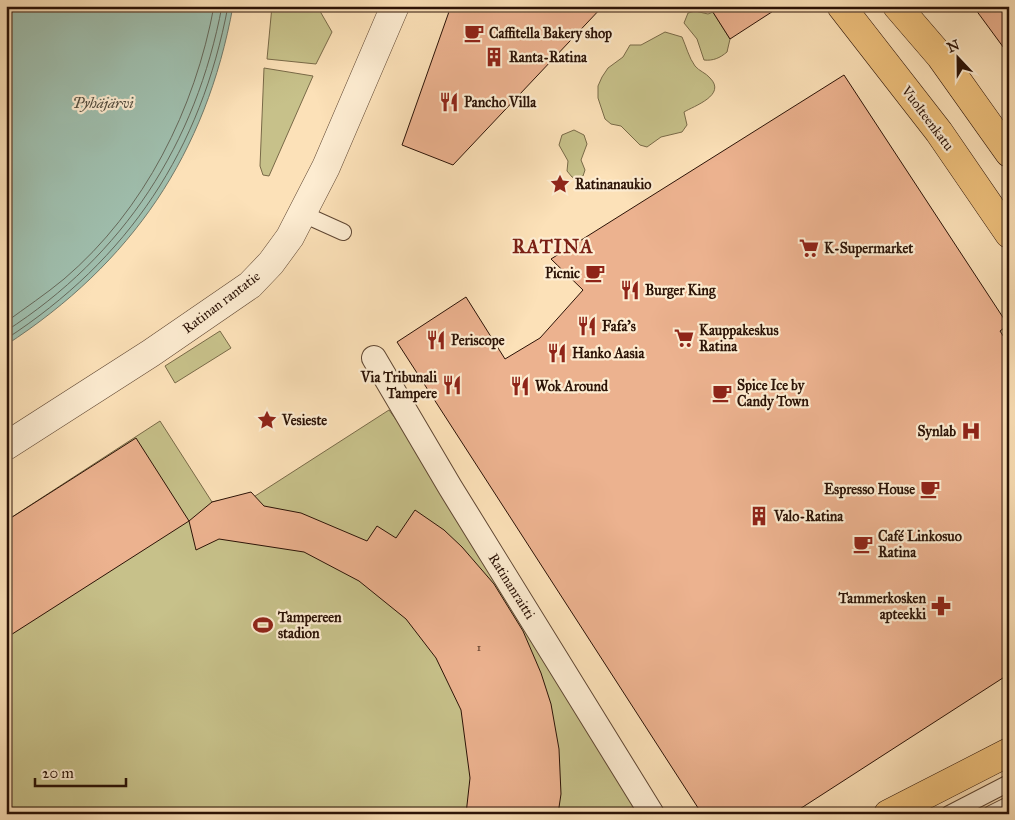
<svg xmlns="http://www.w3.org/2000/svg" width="1015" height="820" font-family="'IM FELL Great Primer',serif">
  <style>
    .green { fill: #c7c18a; stroke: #796a48 }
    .water { fill: #9fbead; stroke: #71796a }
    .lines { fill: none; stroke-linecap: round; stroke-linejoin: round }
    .shore { stroke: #65685a; stroke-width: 1 }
    .building { fill: #ecb28f; stroke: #2b1206 }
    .service-casing { stroke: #5f4632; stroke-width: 18 }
    .pedestrian-casing { stroke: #5f4632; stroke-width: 26 }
    .minor-casing { stroke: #5f4632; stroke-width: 29 }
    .primary-casing { stroke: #2b1206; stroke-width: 29 }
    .service { stroke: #fdecd1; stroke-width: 16 }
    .pedestrian { stroke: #fdecd1; stroke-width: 24 }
    .minor { stroke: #fdecd1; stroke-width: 28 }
    .primary { stroke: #eec07c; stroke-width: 28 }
    .labels { text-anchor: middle; stroke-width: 4.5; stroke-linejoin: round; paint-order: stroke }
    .number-label { font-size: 11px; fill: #5b3a28 }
    .poi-label { font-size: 14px; font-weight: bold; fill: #2b1206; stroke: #fdecd1; text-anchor: start }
    .street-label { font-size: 14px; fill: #2b1206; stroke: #fdecd1 }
    .water-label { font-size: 15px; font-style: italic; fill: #544e40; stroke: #fdecd1 }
    .district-label { font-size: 19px; font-weight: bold; letter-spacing: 1px; fill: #7a1f14; stroke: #fdecd1 }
  </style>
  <rect width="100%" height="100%" fill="#fce1b8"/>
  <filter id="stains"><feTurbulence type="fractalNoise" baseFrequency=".004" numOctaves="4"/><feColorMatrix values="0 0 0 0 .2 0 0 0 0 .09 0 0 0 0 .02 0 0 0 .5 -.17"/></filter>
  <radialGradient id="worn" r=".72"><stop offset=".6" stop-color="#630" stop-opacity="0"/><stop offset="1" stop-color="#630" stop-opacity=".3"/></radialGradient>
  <path class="green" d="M272 6H317L332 32 316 64 267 59Z
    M695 11 708 14 713 12 730 39 727 52C720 58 713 61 704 60L697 39 684 23 688 13Z
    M665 32 682 37C686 46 689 58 695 66 699 71 706 73 710 78 727 95 694 106 684 112L687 125 682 132 661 137 647 147 640 145 621 126 611 124 605 119 598 98V86L602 77 608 68 623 57 630 45H641Z
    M264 68 313 76 269 176 263 175 260 166Z
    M574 130 584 135 587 144 581 160 585 170 583 176 577 179 572 177 567 171 568 161 559 145 562 135Z
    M220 331 231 348 175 383 165 366Z
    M389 410 430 466 639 814H6V521L160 421 212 502 222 500H249Z"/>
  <path class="water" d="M6 6H233C206 154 132 263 6 345Z"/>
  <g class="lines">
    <path class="shore" d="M6 322C25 308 46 294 64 279 145 210 195 109 214 6
      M6 331C124 255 196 144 222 6
      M6 339C129 259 201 150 228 6"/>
  </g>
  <path class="building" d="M451 6H603L453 165 402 145Z
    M709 6H781L730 39Z
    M973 6H1009V55Z
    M844 75 1008 325 1000 331 1009 345V674L792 814H702L397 342 466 297 505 359 540 338 583 290 551 259Z
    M136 438 189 521 6 638V521Z
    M251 492 264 506 301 513 367 541 377 526 396 538 415 510 444 530 462 547 494 584 523 631 541 673 551 704 559 749 561 794 558 814H466L470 778 461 710 436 658 406 619 359 581 304 552 219 539 196 550 189 521 212 502Z"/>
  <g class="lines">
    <defs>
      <path id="service" d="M303 214 343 232
        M949 814 1009 783
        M991 814 1009 805"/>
      <path id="pedestrian" d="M374 358 450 487 652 814"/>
      <path id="minor" d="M6 446 151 353 250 285 271 263 290 237 326 167 395 6"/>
      <path id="primary" d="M841 6 939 132 1009 234
        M897 6 940 56 1009 153
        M888 814 1009 752"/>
    </defs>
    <use href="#service" class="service-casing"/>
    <use href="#pedestrian" class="pedestrian-casing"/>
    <use href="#minor" class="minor-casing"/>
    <use href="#primary" class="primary-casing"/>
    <use href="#service" class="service"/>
    <use href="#pedestrian" class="pedestrian"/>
    <use href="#minor" class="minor"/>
    <use href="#primary" class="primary"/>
  </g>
  <defs>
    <symbol id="cafe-bare" viewBox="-9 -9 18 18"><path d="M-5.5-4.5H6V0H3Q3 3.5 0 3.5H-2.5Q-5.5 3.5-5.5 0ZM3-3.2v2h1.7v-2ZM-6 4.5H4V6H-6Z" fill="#8f2418" stroke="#fdecd1" stroke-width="2.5" paint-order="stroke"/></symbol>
    <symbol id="building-bare" viewBox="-9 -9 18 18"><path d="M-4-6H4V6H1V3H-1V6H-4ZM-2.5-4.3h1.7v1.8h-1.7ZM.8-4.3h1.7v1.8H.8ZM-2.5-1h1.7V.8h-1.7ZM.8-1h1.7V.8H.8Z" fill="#8f2418" stroke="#fdecd1" stroke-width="2.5" paint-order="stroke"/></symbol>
    <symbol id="restaurant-bare" viewBox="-9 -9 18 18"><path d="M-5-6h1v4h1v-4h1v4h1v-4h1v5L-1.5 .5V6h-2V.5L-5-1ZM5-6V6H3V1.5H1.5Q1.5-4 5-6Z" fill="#8f2418" stroke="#fdecd1" stroke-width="2.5" paint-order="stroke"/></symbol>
    <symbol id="sight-bare" viewBox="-9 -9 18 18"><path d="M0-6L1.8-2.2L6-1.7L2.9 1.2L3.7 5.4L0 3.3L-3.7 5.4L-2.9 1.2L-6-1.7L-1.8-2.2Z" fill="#8f2418" stroke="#fdecd1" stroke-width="2.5" paint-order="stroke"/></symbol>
    <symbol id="supermarket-bare" viewBox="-9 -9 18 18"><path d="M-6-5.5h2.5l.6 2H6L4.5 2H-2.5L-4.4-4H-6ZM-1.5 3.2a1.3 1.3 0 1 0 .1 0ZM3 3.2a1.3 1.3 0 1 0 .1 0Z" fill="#8f2418" stroke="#fdecd1" stroke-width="2.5" paint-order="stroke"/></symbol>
    <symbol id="hospital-bare" viewBox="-9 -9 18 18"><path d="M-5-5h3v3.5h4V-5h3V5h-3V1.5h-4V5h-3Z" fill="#8f2418" stroke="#fdecd1" stroke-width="2.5" paint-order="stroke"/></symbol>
    <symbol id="pharmacy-bare" viewBox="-9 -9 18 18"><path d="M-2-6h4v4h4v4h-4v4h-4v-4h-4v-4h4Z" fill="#8f2418" stroke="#fdecd1" stroke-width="2.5" paint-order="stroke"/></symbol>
    <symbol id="stadium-bare" viewBox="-9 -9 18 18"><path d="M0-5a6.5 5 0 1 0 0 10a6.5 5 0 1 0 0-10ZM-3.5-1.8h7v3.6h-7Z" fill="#8f2418" stroke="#fdecd1" stroke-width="2.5" paint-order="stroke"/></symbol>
  </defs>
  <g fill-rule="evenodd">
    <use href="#cafe-bare" x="460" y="19" width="28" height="28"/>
    <use href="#building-bare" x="480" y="43" width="28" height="28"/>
    <use href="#restaurant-bare" x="435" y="88" width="28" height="28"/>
    <use href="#sight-bare" x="546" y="170" width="28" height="28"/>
    <use href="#supermarket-bare" x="795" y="234" width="28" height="28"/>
    <use href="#cafe-bare" x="581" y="259" width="28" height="28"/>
    <use href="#restaurant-bare" x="616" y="276" width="28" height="28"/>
    <use href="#restaurant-bare" x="573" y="312" width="28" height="28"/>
    <use href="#supermarket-bare" x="670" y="324" width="28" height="28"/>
    <use href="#restaurant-bare" x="422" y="326" width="28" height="28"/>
    <use href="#restaurant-bare" x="543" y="339" width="28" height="28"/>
    <use href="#restaurant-bare" x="438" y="371" width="28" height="28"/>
    <use href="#restaurant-bare" x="506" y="372" width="28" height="28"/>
    <use href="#cafe-bare" x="708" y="379" width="28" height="28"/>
    <use href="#sight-bare" x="253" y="406" width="28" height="28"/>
    <use href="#hospital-bare" x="957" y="417" width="28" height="28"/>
    <use href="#cafe-bare" x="916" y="475" width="28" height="28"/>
    <use href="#building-bare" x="745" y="502" width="28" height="28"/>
    <use href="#cafe-bare" x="849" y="530" width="28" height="28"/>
    <use href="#pharmacy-bare" x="927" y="592" width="28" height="28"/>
    <use href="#stadium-bare" x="249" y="611" width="28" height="28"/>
  </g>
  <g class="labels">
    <g class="number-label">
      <text x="479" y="651">1</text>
    </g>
    <g class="poi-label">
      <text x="489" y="38">Caffitella Bakery shop</text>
      <text x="509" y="62">Ranta-Ratina</text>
      <text x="464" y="107">Pancho Villa</text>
      <text x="575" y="189">Ratinanaukio</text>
      <text x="824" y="253">K-Supermarket</text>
      <text x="580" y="278" text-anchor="end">Picnic</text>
      <text x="645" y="295">Burger King</text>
      <text x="602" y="331">Fafa's</text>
      <text x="699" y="335">Kauppakeskus<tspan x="699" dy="16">Ratina</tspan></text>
      <text x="451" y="345">Periscope</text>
      <text x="572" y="358">Hanko Aasia</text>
      <text x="437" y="382" text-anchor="end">Via Tribunali<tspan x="437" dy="16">Tampere</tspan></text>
      <text x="737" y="390">Spice Ice by<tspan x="737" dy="16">Candy Town</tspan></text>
      <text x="535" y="391">Wok Around</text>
      <text x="282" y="425">Vesieste</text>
      <text x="956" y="436" text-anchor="end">Synlab</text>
      <text x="915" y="494" text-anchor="end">Espresso House</text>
      <text x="774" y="521">Valo-Ratina</text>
      <text x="878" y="541">Café Linkosuo<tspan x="878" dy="16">Ratina</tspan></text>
      <text x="926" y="603" text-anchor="end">Tammerkosken<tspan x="926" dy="16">apteekki</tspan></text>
      <text x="278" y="622">Tampereen<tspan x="278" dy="16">stadion</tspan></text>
    </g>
    <g class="street-label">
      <text transform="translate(928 118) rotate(53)" y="5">Vuolteenkatu</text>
      <text transform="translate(221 302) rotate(-37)" y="5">Ratinan rantatie</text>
      <text transform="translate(512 586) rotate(58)" y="5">Ratinanraitti</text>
    </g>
    <g class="water-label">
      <text x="103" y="108">Pyhäjärvi</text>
    </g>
    <g class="district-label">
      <text x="553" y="253">RATINA</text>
    </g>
  </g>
  <rect width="1015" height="820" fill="none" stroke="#fce1b8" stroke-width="25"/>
  <rect x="8" y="8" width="1000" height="805" fill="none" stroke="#2b1206" stroke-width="2.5"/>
  <rect x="12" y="12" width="990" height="795" fill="none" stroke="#2b1206"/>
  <g transform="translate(958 58) rotate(338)" stroke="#fdecd1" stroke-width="4" paint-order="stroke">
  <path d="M0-4L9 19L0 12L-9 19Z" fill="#2b1206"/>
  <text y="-8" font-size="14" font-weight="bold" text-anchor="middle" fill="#2b1206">N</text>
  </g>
  <path d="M35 778v8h91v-8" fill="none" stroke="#2b1206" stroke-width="2.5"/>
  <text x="42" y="778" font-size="15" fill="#2b1206" stroke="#fdecd1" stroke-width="4" paint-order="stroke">20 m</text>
  <rect width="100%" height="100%" filter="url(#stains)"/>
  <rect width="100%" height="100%" fill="url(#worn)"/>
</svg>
